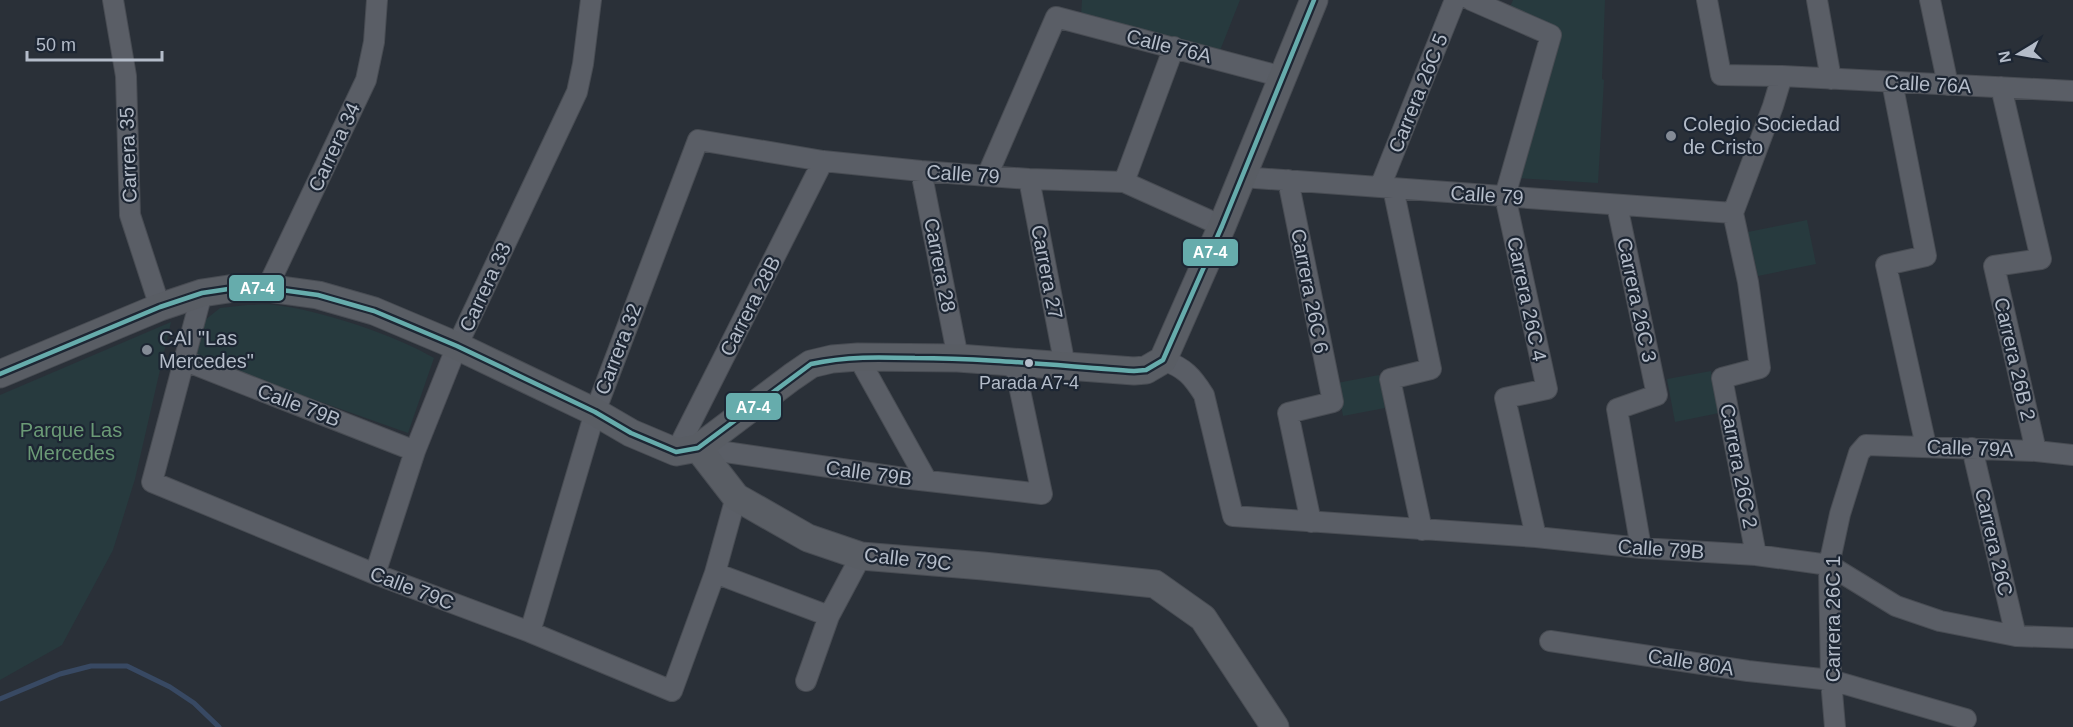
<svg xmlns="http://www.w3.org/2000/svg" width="2073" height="727" font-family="Arial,sans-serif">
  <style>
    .green { fill: #273a3e }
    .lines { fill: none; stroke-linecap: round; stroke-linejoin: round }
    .stream { stroke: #384963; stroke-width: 5 }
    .street-casing { stroke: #484c53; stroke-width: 22 }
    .secondary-casing { stroke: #484c53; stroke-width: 29 }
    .street { stroke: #5a5e66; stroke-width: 20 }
    .secondary { stroke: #595d64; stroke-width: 27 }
    .bus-1-casing { stroke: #1d2633; stroke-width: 9 }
    .bus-1 { stroke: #66acac; stroke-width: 4.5 }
    .poi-dot { fill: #848b96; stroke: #1d2633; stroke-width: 2 }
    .bus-dot { fill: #b4bcc9; stroke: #1d2633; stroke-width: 2 }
    .labels { text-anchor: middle; stroke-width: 4.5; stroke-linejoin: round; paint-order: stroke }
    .bus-label { font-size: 18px; fill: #b4bcc9; stroke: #1d2633 }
    .street-label { font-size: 20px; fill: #b4bcc9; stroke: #1d2633 }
    .poi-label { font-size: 20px; fill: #b4bcc9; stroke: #1d2633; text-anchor: start }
    .park-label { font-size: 20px; fill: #6b9a76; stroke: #1d2633 }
    .line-badge { stroke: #1d2633; stroke-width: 2 }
    .badge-label { font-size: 16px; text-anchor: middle; font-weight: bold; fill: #fff }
  </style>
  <rect width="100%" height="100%" fill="#2a3038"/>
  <path class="green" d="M1082 0H1240L1219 53 1081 17Z
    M1513 0H1605L1602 79 1604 80 1598 183 1518 178 1558 31 1509 9Z
    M1807 220 1816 264 1758 276 1748 232Z
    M247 305C256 305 266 304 275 305 320 310 395 335 434 358L408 433 194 357 200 324 220 308Z
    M171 322 135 479 113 550 62 645 0 680V395Z
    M1711 371 1719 413 1675 422 1667 379Z
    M1379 375 1385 408 1343 416 1337 383Z"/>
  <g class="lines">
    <path class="stream" d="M0 699 60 674 91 666H127L170 687 194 703 219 727"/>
    <defs>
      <path id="street" d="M113 0 126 76 130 215 160 307
        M1471 0 1551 35 1505 196 1547 389 1505 398 1536 537
        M1707 0 1721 75 1782 76 2073 91
        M1817 0 1831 79
        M1930 0 1948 85
        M1892 82 1926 256 1886 265 1926 446
        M2001 87 2041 259 1994 266 2036 451
        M921 171 958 358
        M987 176 1056 17 1283 77
        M1242 177 1733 213
        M1029 179 1065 366
        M1288 180 1333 402 1288 413 1311 522
        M1124 182 1174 47
        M1380 187 1455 0
        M1393 188 1431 369 1390 379 1422 530
        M1617 205 1657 395 1617 409 1641 548
        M1733 213 1748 282 1760 368 1722 378 1756 555
        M1733 213 1773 106 1782 76
        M267 288 366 80 374 42 377 0
        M202 293 152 482 375 574 530 632 672 691 715 573 736 497
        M858 357 927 481
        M183 360 415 451
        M1163 360C1185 368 1192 376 1204 395L1233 516 1536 537 1641 548 1756 555 1829 565 1896 606 1940 621 2016 636 2073 638
        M698 448 911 479 1042 494 1014 362
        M1972 448 2016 636
        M676 452 823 161
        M715 573 829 616
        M375 574 415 451 457 346 577 92 583 64 591 0
        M530 632 595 412 698 140 823 161 921 171 1029 179 1124 182 1222 226
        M1550 641 1748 671 1831 680 1966 719
        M806 681 829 616 861 556
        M1835 727 1831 680 1829 565 1840 514 1859 453 1866 445 2036 451 2073 455"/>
      <path id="secondary" d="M0 374 160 307 202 293 235 288H267L318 295 374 311 457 346 595 412 631 433 676 452 698 448 792 377 811 364 832 359 858 357 958 358 1134 371 1146 370 1163 360 1222 226 1314 0
        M698 448 736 497 808 538 861 556 983 566 1155 584 1203 618 1275 727"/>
    </defs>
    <use href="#street" class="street-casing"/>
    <use href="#secondary" class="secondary-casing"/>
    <use href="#street" class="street"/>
    <use href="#secondary" class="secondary"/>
    <defs>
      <path id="bus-1" d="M0 374 160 307 202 293 235 288H267L318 295 374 311 457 346 595 412 631 433 676 452 698 448 811 364C846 356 880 357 915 358 988 358 1061 366 1134 371L1146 370 1163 360 1222 226 1314 0"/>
    </defs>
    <use href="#bus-1" class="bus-1-casing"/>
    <use href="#bus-1" class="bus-1"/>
  </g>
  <g class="poi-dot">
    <circle cx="1671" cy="136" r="6"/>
    <circle cx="147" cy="350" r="6"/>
  </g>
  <circle class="bus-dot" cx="1029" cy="363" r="5"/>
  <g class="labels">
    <g class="bus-label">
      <text x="1029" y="389">Parada A7-4</text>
    </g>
    <g class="street-label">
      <text transform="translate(1169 46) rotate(14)" y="7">Calle 76A</text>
      <text transform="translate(1928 84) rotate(3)" y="7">Calle 76A</text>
      <text transform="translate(1418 93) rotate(-68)" y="7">Carrera 26C 5</text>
      <text transform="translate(334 147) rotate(-65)" y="7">Carrera 34</text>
      <text transform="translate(128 155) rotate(-92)" y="7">Carrera 35</text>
      <text transform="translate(963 174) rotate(4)" y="7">Calle 79</text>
      <text transform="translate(1487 195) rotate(4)" y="7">Calle 79</text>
      <text transform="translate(940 265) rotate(79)" y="7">Carrera 28</text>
      <text transform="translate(1047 272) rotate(79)" y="7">Carrera 27</text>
      <text transform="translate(485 287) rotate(-65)" y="7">Carrera 33</text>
      <text transform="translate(1310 291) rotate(79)" y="7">Carrera 26C 6</text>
      <text transform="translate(1527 299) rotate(78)" y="7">Carrera 26C 4</text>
      <text transform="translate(1637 300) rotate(78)" y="7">Carrera 26C 3</text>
      <text transform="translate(750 306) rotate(-63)" y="7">Carrera 28B</text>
      <text transform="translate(618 349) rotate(-69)" y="7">Carrera 32</text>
      <text transform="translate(2015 359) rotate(77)" y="7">Carrera 26B 2</text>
      <text transform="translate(299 405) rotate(21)" y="7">Calle 79B</text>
      <text transform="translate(1970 448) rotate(2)" y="7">Calle 79A</text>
      <text transform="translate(1739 466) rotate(79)" y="7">Carrera 26C 2</text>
      <text transform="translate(869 473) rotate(8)" y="7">Calle 79B</text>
      <text transform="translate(1994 542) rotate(77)" y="7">Carrera 26C</text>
      <text transform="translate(1661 549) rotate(4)" y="7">Calle 79B</text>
      <text transform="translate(908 559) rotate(6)" y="7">Calle 79C</text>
      <text transform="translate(412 588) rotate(21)" y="7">Calle 79C</text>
      <text transform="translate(1833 619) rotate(-90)" y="7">Carrera 26C 1</text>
      <text transform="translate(1691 662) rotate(9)" y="7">Calle 80A</text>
    </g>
    <g class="poi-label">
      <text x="1683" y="131">Colegio Sociedad<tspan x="1683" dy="23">de Cristo</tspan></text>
      <text x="159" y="345">CAI "Las<tspan x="159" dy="23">Mercedes"</tspan></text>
    </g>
    <g class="park-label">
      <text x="71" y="437">Parque Las<tspan x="71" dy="23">Mercedes</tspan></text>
    </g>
  </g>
  <g class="line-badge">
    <rect x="1182" y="238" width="57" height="29" rx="6" fill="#66acac"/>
    <rect x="228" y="274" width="57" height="28" rx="6" fill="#66acac"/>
    <rect x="725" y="392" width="57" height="29" rx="6" fill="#66acac"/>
  </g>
  <g class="badge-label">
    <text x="1210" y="258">A7-4</text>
    <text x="257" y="294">A7-4</text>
    <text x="753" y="413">A7-4</text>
  </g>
  <g transform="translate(2019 54) rotate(259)" stroke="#1d2633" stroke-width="4.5" paint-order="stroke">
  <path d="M0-4.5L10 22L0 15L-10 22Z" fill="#b4bcc9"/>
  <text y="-9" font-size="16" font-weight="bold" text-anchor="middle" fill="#b4bcc9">N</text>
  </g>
  <path d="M27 51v9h135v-9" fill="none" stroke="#b4bcc9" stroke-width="3"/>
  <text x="36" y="51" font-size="18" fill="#b4bcc9" stroke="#1d2633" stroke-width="4.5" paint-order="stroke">50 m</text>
</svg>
